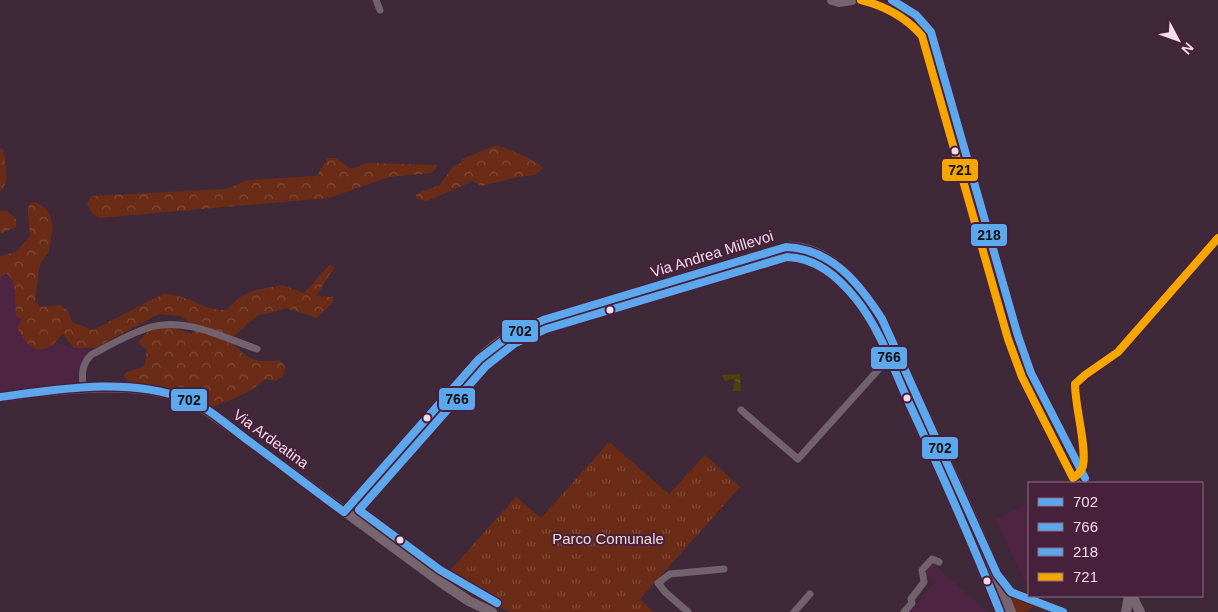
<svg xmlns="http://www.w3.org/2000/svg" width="1218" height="612" font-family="Arial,sans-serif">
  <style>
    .built { fill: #4d2442 }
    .green { fill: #6a2c17 }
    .forest { fill: url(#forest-crowns) }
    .park { fill: url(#park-tufts) }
    .water { fill: url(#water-ripples) }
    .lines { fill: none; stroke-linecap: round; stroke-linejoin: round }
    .street { stroke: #72626d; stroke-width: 7 }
    .secondary { stroke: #76646f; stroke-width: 10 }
    .bus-1-casing { stroke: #47213c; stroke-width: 11 }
    .bus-2-casing { stroke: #47213c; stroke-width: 11 }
    .bus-3-casing { stroke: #47213c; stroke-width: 11 }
    .bus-4-casing { stroke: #47213c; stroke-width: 11 }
    .bus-1 { stroke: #5da7ec; stroke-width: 8 }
    .bus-2 { stroke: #5da7ec; stroke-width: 8 }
    .bus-3 { stroke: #5da7ec; stroke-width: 8 }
    .bus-4 { stroke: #f7a600; stroke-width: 8 }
    .bus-dot { fill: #f5dcec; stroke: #47213c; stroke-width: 2 }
    .labels { text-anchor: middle; stroke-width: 4; stroke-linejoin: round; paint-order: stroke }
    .street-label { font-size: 15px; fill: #f5dcec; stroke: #47213c }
    .park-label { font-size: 15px; fill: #f5d9d0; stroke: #47213c }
    .line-badge { stroke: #47213c; stroke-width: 2 }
    .pale-badge-label { font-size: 14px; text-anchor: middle; font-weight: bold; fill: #111 }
  </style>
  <defs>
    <pattern id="forest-crowns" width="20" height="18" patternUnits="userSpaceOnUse" patternTransform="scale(1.25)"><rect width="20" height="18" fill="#6a2c17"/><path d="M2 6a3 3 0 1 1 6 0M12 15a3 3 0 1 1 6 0" fill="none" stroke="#804a39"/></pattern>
    <pattern id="park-tufts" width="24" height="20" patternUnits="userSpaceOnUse" patternTransform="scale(1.25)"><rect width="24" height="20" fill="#6a2c17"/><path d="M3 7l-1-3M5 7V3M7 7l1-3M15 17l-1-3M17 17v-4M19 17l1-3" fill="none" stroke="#804a39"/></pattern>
    <pattern id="water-ripples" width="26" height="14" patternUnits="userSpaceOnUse" patternTransform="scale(1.25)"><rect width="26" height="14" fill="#4e4205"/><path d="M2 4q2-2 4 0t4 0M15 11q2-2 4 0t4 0" fill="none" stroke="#685d2a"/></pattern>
  </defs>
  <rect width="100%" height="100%" fill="#3f2938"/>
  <path class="built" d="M15 269 31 333 74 348H88L79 385 0 391V275Z
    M1029 503V584L1025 582 995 519Z
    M931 562 988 612H908L935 582 924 572Z"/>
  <path class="green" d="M1009 596 1034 606 1026 612H1016Z"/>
  <path class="forest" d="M496 145C509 149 534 159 543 168L535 175 518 177 482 186 473 181 427 201 417 199 416 194 440 185 453 166 461 163 462 159Z
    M0 148 3 149C5 163 11 181 0 192Z
    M328 158H336L351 169 367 163 438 165 432 173 389 177 329 198 99 218 92 213 87 204 92 196 226 189 248 180 317 176Z
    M35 202 44 207 50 214 53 226 49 252 40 263 35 301 40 307 61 305 69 312 72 322 93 330 163 294C185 293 204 311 226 310L240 297 252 291 282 285 304 293 330 264 334 268 316 296 333 297V302L317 318 286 308 271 313 258 315 234 336 232 343C249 360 255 363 279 360L285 366 284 374 276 381 265 379C251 393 231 400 213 407L181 392 129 382 124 376 126 372 144 367 147 350 138 343C156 318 167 326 192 334L198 328 180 316 159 314 95 348H74L63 334C58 338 55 343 51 346 33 356 24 341 17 327L22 320 16 316C15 303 17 281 6 273L0 277V256L16 252 30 236C30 226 26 214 29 204Z
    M0 211H7L16 219V227L0 234Z"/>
  <path class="park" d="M609 442 669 494 705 455 740 487 640 599 653 612H510L485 600 445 576 516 497 541 518Z"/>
  <path class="water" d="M740 374 741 391H733L735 380 732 379 725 381 722 375Z"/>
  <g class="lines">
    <path class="street" d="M376 0 380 10
      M83 389C82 375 81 365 91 355 110 345 130 333 151 327 187 317 224 338 257 349
      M741 410 798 459 897 349
      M1073 478 1080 473 1083 465V450L1075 399V384C1086 371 1105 365 1118 352L1218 238
      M688 612 665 592 658 583 670 574 724 569
      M794 612 810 594
      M904 612 912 603 911 599 924 582 922 570 932 559 939 562"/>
    <path class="secondary" d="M832 0 839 2 852 0
      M861 0C884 5 908 17 922 36L978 231 1008 339 1022 377 1076 483
      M0 397C56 390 136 378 189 401 203 407 215 417 227 425L442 583 469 601 492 612
      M344 512 479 359C501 338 515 331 543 320L786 247C827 243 863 288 882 319L976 526 1011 612
      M1001 581 1007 588 1015 594 1063 612
      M1132 596 1140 612
      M1126 612 1129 596"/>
    <defs>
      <path id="bus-1" d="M0 397C60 389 127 377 186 399 208 407 227 425 246 439 279 463 311 488 344 512
        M344 512 479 359 509 336 543 320 786 247C832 249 859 283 882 319L997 574 1011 592 1063 612"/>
      <path id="bus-2" d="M497 603 440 570 359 510 486 366 514 344 546 329 787 257C817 258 838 277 856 299 880 329 893 368 909 403 941 472 972 542 1000 612"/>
      <path id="bus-3" d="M892 0 916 15 931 32 1018 336 1031 373 1085 478"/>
      <path id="bus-4" d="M861 0C885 6 906 17 922 36L1008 339 1022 377 1073 478C1078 475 1081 472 1083 466 1087 447 1075 407 1075 384L1085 375 1118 352 1218 238"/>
    </defs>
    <use href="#bus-1" class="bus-1-casing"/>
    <use href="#bus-2" class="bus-2-casing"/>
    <use href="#bus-3" class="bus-3-casing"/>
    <use href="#bus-4" class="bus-4-casing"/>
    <use href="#bus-1" class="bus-1"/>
    <use href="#bus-2" class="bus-2"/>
    <use href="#bus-3" class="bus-3"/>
    <use href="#bus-4" class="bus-4"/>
  </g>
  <g class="bus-dot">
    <circle cx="955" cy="151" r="4.5"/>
    <circle cx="610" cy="310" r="4.5"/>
    <circle cx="907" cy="398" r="4.5"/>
    <circle cx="427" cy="418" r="4.5"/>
    <circle cx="400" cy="540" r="4.5"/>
    <circle cx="987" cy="581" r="4.5"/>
  </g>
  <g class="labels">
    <g class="street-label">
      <text transform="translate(712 254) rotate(-17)" y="5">Via Andrea Millevoi</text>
      <text transform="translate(271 439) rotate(36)" y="5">Via Ardeatina</text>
    </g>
    <g class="park-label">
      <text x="608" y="544">Parco Comunale</text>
    </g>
  </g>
  <g class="line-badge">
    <rect x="941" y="158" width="38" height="24" rx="5" fill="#f7a600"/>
    <rect x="970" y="223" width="38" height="24" rx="5" fill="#5da7ec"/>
    <rect x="501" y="319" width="38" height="24" rx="5" fill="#5da7ec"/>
    <rect x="870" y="346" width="38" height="24" rx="5" fill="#5da7ec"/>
    <rect x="438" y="387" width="38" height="24" rx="5" fill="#5da7ec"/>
    <rect x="170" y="388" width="38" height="24" rx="5" fill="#5da7ec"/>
    <rect x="921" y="436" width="38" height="24" rx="5" fill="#5da7ec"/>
  </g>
  <g class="pale-badge-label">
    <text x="960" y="175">721</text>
    <text x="989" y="240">218</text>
    <text x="520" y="336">702</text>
    <text x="889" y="362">766</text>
    <text x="457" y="404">766</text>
    <text x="189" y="405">702</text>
    <text x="940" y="453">702</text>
  </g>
  <rect x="1028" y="482" width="175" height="115" fill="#47213c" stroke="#8d6c82"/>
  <rect x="1038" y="498" width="25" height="8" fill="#5da7ec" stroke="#8d6c82"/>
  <text x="1073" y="507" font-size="15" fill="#f5dcec">702</text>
  <rect x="1038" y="523" width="25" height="8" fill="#5da7ec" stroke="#8d6c82"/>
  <text x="1073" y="532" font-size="15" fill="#f5dcec">766</text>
  <rect x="1038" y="548" width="25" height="8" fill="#5da7ec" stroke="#8d6c82"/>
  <text x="1073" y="557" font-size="15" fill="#f5dcec">218</text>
  <rect x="1038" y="573" width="25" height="8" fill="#f7a600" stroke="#8d6c82"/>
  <text x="1073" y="582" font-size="15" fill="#f5dcec">721</text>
  <g transform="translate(1178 40) rotate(131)" stroke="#47213c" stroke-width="4" paint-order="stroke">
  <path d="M0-4L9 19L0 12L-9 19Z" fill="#f5dcec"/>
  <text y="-8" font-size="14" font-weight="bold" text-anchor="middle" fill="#f5dcec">N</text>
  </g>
</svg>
